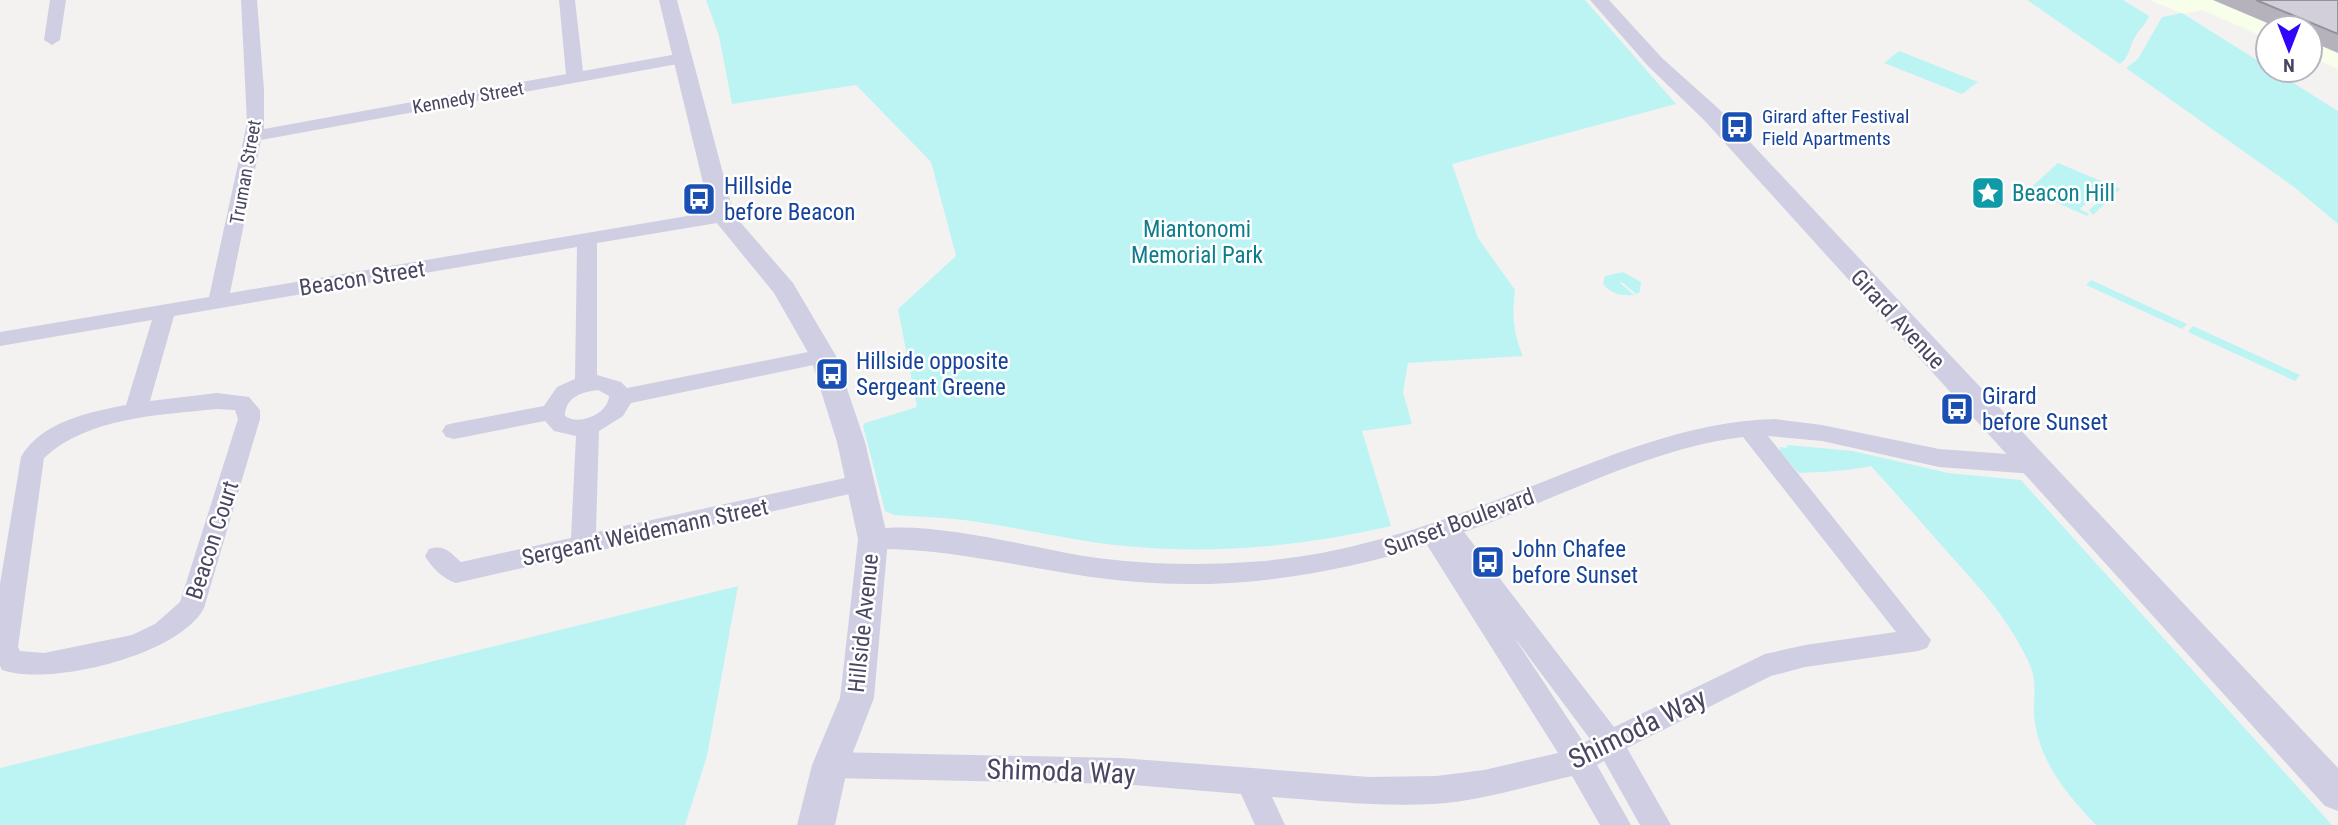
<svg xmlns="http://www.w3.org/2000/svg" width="2338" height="825" font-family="'Roboto Condensed',sans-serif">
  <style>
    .commercial { fill: #f7feea }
    .green { fill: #bcf4f4 }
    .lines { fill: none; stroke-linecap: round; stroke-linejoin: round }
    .minor { fill: #d0cee2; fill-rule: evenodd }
    .tertiary { fill: #d0cee2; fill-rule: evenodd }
    .wall { fill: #b5b2bb }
    .building { fill: #d2cfda; stroke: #939199; stroke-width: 2 }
    .labels { text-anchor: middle; stroke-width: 5; stroke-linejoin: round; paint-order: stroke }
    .far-street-label { font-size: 19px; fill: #494661; stroke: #fff }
    .far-transit-label { font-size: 19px; fill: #164399; stroke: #fff; text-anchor: start }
    .transit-label { font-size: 23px; fill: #164399; stroke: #fff; text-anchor: start }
    .culture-label { font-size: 23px; fill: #0d838f; stroke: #fff; text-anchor: start }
    .park-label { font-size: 23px; fill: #0d7d8c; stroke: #fff }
    .street-label { font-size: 23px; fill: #494661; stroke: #fff }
    .near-street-label { font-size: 28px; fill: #494661; stroke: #fff }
  </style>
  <rect width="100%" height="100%" fill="#f3f2f1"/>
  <path class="commercial" d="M2150 0H2338V69L2310 57V28H2268V39L2202 10 2183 14Z"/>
  <path class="green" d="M706 0H1585L1676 104 1452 164 1478 238 1515 290C1512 315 1513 333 1523 356L1408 363 1403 392 1412 424 1362 431 1391 526C1304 546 1215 555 1126 546 1080 542 1035 531 990 524 958 518 926 517 894 515L885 511 863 426 865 423 917 407 898 309 956 256 931 162 856 85 732 104 719 36Z
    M2027 0H2123L2149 16C2146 25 2139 29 2135 37 2129 47 2130 57 2120 64Z
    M2182 13 2268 67V70H2273L2338 111V224L2294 187 2126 68 2138 59 2162 17Z
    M1899 51 1978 82 1962 94 1884 63Z
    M2058 163 2120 189 2093 215 2089 210 2102 199 2094 196 2080 209 2089 214 2087 216 2028 190Z
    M1623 272 1641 282 1640 292 1636 294 1622 282 1620 283 1634 295C1622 296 1611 294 1603 284L1605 276Z
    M2091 280 2187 324 2182 329 2086 285Z
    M2193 326 2300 375 2295 381 2188 332Z
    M1788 445 1853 451 1948 473 2021 480 2332 825H2096C2066 794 2038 760 2034 715 2033 696 2038 681 2029 663 2010 621 1981 589 1950 555 1924 525 1898 496 1871 466 1848 471 1823 472 1799 473L1780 452V447L1786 448Z
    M738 586 707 756 685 825H0V768Z"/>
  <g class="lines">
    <path class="minor" d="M50 0H66L60 40 52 45 44 40Z
      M241 0H257L264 90V129L566 74 559 0H575L583 71 683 53 691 58 683 63 261 140 230 293 723 210 730 212 733 216 730 220 723 222 597 243V375L621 382 627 388 823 349 831 351 834 356 831 361 823 363 631 403 623 416 599 431 596 532 859 475 867 478 871 484 867 490 456 583C443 579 432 568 425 556L429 549C444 544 450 552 461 562L571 538 576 436 554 431 545 421 454 439 446 437 442 431 446 425 454 423 544 406 557 387 575 379 577 247 174 316 150 401 217 393 249 397 260 410V419L204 608C180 655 49 687 2 670L0 666V584L21 457C41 422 89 412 126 405L152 320 0 346V332L209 297 247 123ZM598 390 609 396C608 414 579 426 565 416 565 397 582 392 598 390ZM217 409 235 410 238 419 180 602 155 624 132 635 44 653 20 651 18 647 44 458C88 417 159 415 217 409Z
      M1775 419 1822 425 1939 449 2035 456 2043 459 2047 465 2043 471 2035 474 1939 467 1822 441 1768 436 1931 640 1927 648 1918 651 1805 667 1771 676 1627 748 1671 825H1640L1604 761 1597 765 1631 825H1600L1572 776C1527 786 1481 801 1434 804 1380 807 1326 801 1272 797L1285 825H1255L1241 794 1121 784 830 778 820 774 815 765 820 756 830 752 1121 758 1369 777 1436 776 1484 770 1558 753 1427 545C1326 577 1222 592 1116 580 1034 571 956 548 873 549L864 546 860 539 864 532C913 516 1030 547 1084 556 1143 565 1203 566 1263 561 1355 553 1442 522 1527 488 1607 457 1688 421 1775 419ZM1743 437 1896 632 1805 645 1765 654 1614 727 1464 532C1556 500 1646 449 1743 437ZM1514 637 1590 739 1584 743Z"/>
    <path class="tertiary" d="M659 0H677L734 215 793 283 836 356 865 442 888 539 874 698 848 765 835 825H797L812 765 840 698 858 539 837 442 810 356 774 293 711 216Z
      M1590 0H1609L1662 58 1720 110 2338 768V811L2325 806 1704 120 1648 66Z"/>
  </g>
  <path class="wall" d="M2213 0H2338V53L2310 41V28H2279Z"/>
  <path class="building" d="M2256 0H2338V34Z"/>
  <defs>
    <symbol id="bus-square" viewBox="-11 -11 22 22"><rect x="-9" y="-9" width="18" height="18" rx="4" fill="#1a4fb4" stroke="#fff"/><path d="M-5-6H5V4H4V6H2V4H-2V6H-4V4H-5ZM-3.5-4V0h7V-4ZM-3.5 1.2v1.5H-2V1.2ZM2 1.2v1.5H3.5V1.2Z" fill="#fff"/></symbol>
    <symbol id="sight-square" viewBox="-11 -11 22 22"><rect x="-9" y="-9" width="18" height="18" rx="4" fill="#0f9aa8" stroke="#fff"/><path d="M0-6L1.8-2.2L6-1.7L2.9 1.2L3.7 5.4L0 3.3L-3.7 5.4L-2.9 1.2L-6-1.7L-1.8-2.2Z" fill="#fff"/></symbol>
  </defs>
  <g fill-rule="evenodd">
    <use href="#bus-square" x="1718" y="108" width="38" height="38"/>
    <use href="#sight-square" x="1969" y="174" width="38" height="38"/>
    <use href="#bus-square" x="680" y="180" width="38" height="38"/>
    <use href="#bus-square" x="813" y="355" width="38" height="38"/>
    <use href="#bus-square" x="1938" y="390" width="38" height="38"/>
    <use href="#bus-square" x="1469" y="543" width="38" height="38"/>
  </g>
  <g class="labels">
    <g class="far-street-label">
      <text transform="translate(468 97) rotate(-10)" y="7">Kennedy Street</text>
      <text transform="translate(245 172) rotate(-80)" y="7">Truman Street</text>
    </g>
    <g class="far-transit-label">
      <text x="1762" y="123">Girard after Festival<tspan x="1762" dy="22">Field Apartments</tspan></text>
    </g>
    <g class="transit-label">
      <text x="724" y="194">Hillside<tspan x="724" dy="26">before Beacon</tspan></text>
      <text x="856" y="369">Hillside opposite<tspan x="856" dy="26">Sergeant Greene</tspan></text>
      <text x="1982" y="404">Girard<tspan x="1982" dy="26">before Sunset</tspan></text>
      <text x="1512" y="557">John Chafee<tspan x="1512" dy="26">before Sunset</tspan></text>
    </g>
    <g class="culture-label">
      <text x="2012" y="201">Beacon Hill</text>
    </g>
    <g class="park-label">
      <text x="1197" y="237">Miantonomi<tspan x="1197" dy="26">Memorial Park</tspan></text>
    </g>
    <g class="street-label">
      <text transform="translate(362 278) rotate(-9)" y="8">Beacon Street</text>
      <text transform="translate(1898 319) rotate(47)" y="8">Girard Avenue</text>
      <text transform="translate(1459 522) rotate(-20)" y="8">Sunset Boulevard</text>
      <text transform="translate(645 532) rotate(-12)" y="8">Sergeant Weidemann Street</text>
      <text transform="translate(212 540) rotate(-72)" y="8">Beacon Court</text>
      <text transform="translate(863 623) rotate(-84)" y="8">Hillside Avenue</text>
    </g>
    <g class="near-street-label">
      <text transform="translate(1637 728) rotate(-26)" y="10">Shimoda Way</text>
      <text transform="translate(1061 771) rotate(2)" y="10">Shimoda Way</text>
    </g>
  </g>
  <g transform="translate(2289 49) rotate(180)"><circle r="33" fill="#ffffff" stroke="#b6b5c0" stroke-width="2"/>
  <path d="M0-5L12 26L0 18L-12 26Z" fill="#3106f8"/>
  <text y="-10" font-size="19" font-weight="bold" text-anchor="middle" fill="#494661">N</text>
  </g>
</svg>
